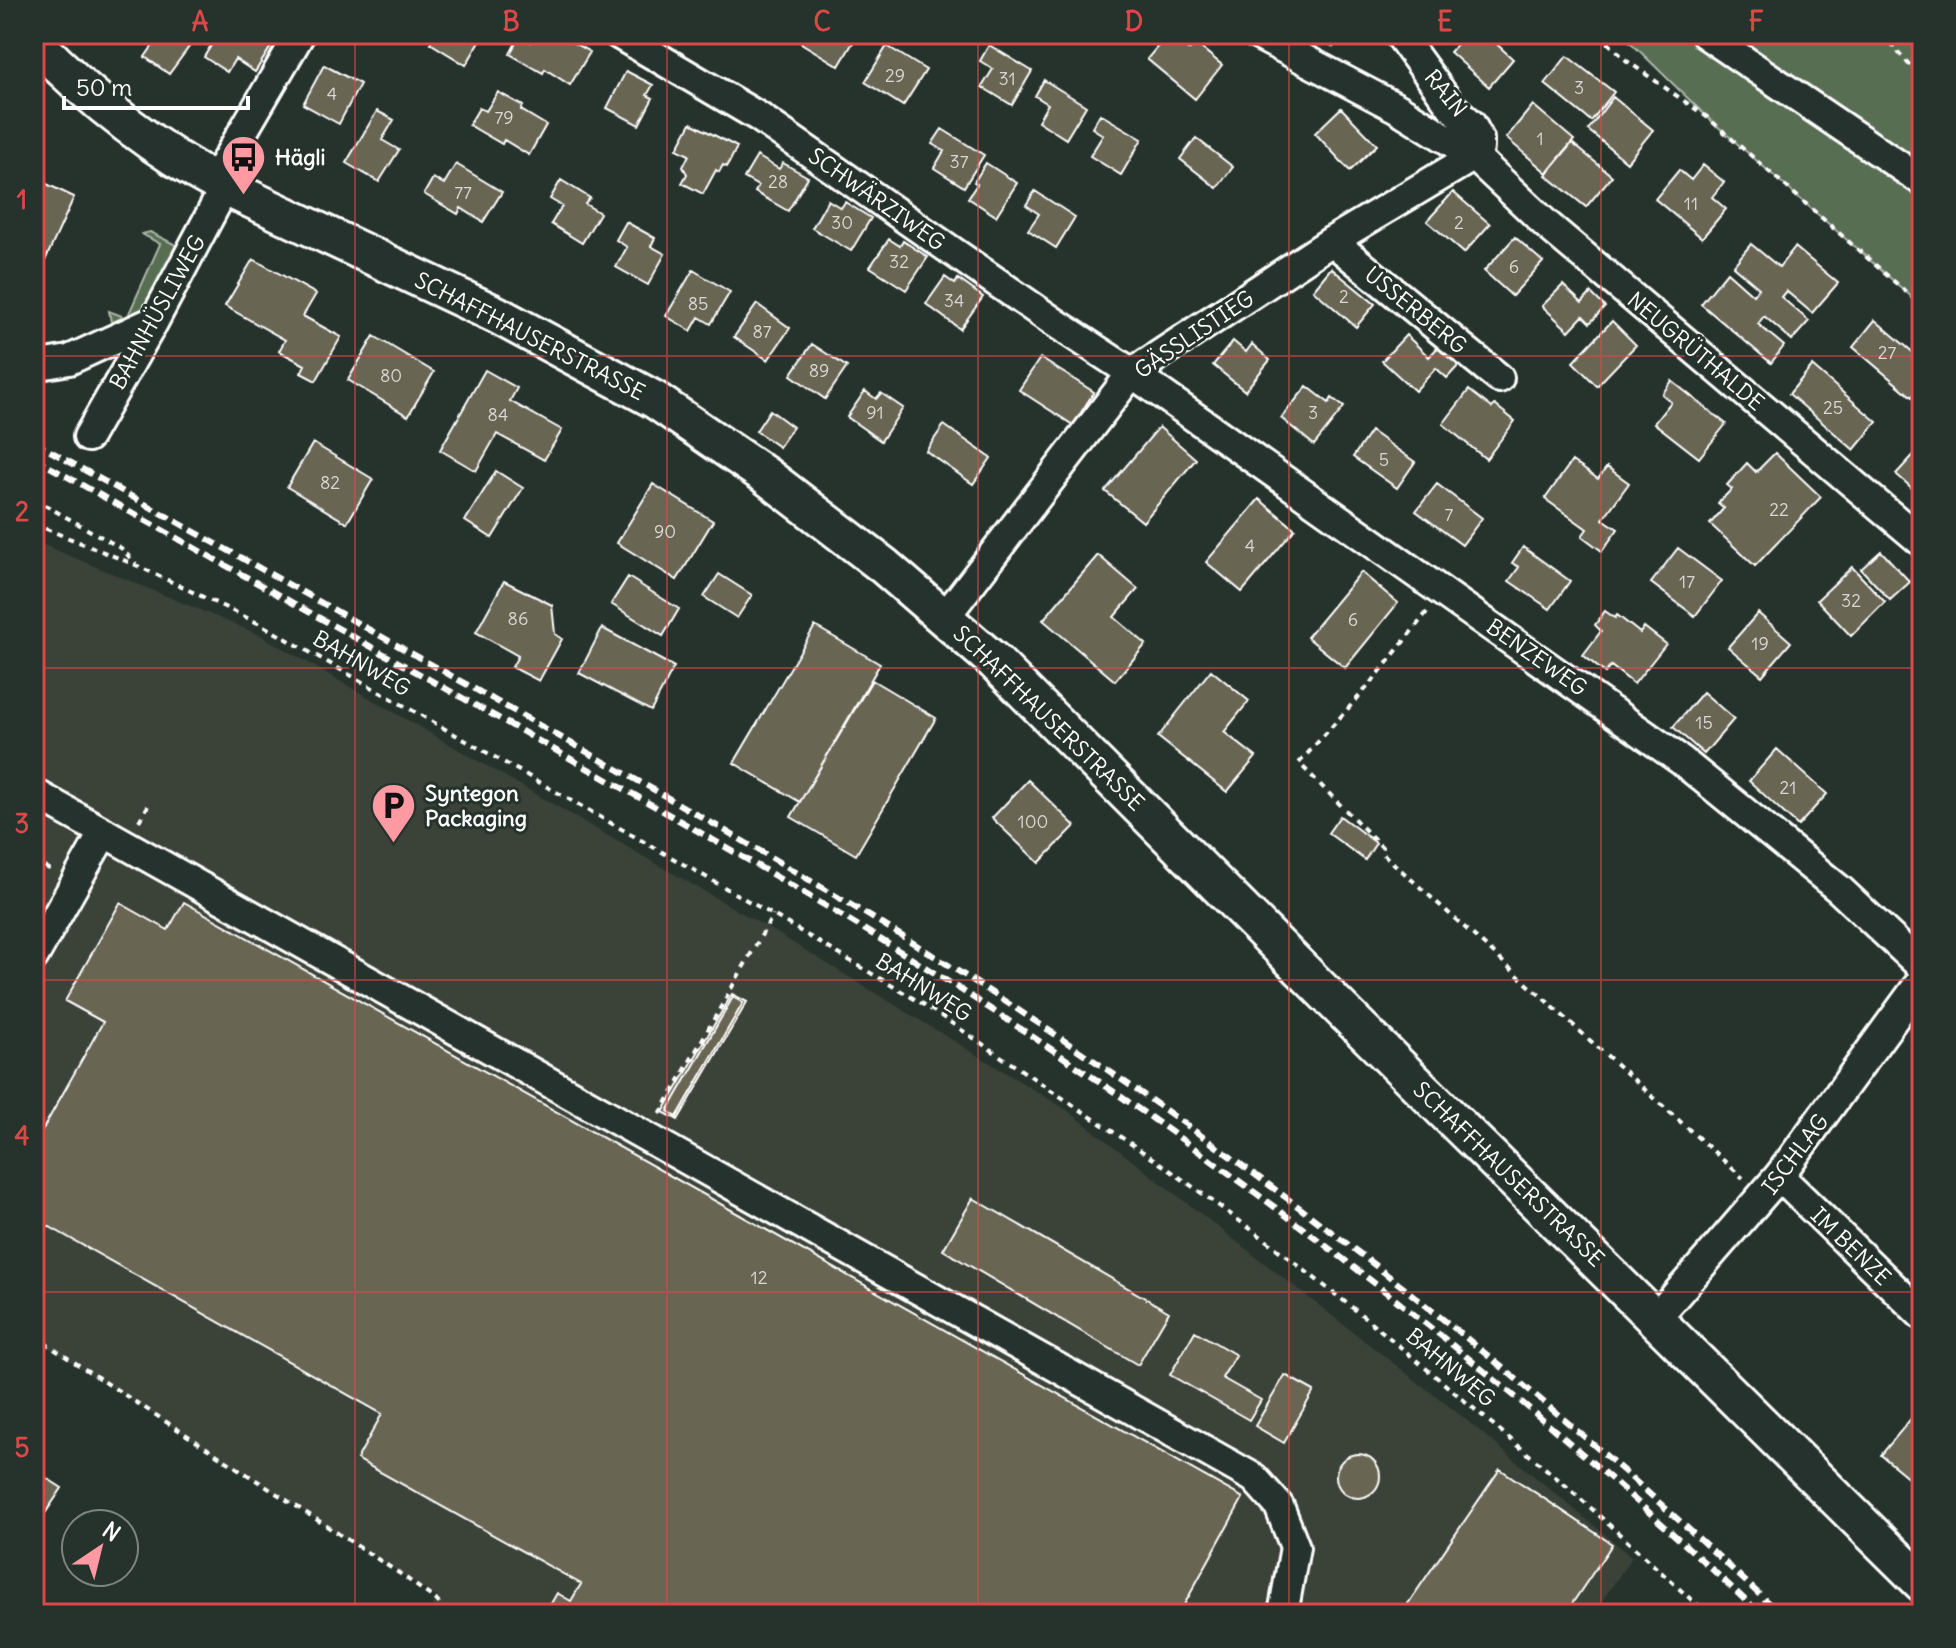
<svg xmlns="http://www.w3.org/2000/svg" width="1956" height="1648" font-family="Delius,sans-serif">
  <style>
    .built { fill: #3a4238 }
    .green { fill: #596e53; stroke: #acb6a9; stroke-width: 2 }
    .building { fill: #696552; stroke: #fff; stroke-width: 2 }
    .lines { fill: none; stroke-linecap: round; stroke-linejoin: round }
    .minor-casing { stroke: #fff; stroke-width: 34 }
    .major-casing { stroke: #fff; stroke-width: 42 }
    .path { stroke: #fff; stroke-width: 4; stroke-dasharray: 6 6; stroke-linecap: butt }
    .minor { stroke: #26332d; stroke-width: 28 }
    .major { stroke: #26332d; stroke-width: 36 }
    .rail { stroke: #fff; stroke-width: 6; stroke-dasharray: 12 6; stroke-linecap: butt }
    .grid { fill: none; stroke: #dc4848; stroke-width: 2; stroke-opacity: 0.55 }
    .labels { text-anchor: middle; stroke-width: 6; stroke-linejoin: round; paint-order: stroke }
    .number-label { font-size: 18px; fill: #dad8d4 }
    .street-label { font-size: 22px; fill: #fff; stroke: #26332d }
    .poi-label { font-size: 22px; font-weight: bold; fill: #fff; stroke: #26332d; text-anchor: start }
    .neatline { fill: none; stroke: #dc4848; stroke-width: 3 }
    .grid-label { font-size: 26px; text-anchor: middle; font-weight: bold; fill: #dc4848 }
  </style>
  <rect width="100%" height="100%" fill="#26332d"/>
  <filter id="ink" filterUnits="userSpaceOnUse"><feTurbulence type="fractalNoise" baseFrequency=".0125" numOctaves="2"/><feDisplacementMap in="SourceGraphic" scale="16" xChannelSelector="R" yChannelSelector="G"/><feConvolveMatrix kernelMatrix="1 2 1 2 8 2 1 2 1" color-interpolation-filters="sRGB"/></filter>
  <g filter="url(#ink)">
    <path class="built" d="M34 541 260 635 780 935 1067 1110 1459 1414 1632 1557 1593 1614H428L437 1597 34 1338Z"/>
    <path class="green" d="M1622 34H1922V306L1707 117Z
      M150 232 174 244 179 251C167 273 141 334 111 322L109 311 127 318 160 244 142 234Z"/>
    <path class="building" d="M161 34H171L189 47 169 74 145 57Z
      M218 34H279L255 72 235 59 227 72 204 57Z
      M436 34H484L466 65 430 43Z
      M536 34H563L561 36 590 52 570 85 545 69 543 73 510 54 520 35 531 42Z
      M807 34H858L839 66 801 43Z
      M1168 34 1189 50 1195 43 1222 65 1195 99 1147 59Z
      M1317 34H1344L1333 47Z
      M1466 34H1491L1489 37 1513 59 1489 87 1450 52Z
      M989 45 1032 71 1012 105 982 87 993 69 980 61Z
      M887 46 926 70 903 106 865 82Z
      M1567 56 1614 92 1591 121 1545 84Z
      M324 65 360 84 339 124 303 104Z
      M626 71 653 85 647 95 653 98 639 125 607 108Z
      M1044 80 1086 106 1066 139 1038 121 1048 104 1035 96Z
      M498 92 523 106 521 110 546 125 529 155 504 140 502 144 469 125 479 108 486 111Z
      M1613 97 1653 130 1627 162 1588 130Z
      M1533 105 1574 140 1547 173 1506 138Z
      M1341 108 1377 145 1350 171 1315 133Z
      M377 111 394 120 382 140 399 150 379 182 346 163Z
      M1100 114 1142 139 1121 175 1090 156 1103 135 1092 128Z
      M691 123 737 147 727 167 723 165 719 172 716 170 703 194 682 183 687 174 683 167 689 155 677 149Z
      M942 129 984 155 964 187 934 168 944 151 932 144Z
      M1196 138 1233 167 1217 188 1180 159Z
      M1572 143 1612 176 1586 207 1546 175Z
      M757 156 779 169 783 163 808 177 788 211 755 192 758 186 744 178Z
      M986 163 1017 183 996 216 968 198 977 184 974 182Z
      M456 164 502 192 483 222 461 208 458 214 424 194 433 178 444 184Z
      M1703 165 1724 182 1712 197 1726 209 1702 238 1655 199 1679 170 1691 180Z
      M34 178 74 197 34 285Z
      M561 180 590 198 585 204 600 213 582 243 551 224 562 206 550 199Z
      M1035 191 1075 217 1056 248 1028 230 1039 214 1026 205Z
      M1453 192 1490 224 1464 253 1427 221Z
      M828 200 841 208 845 202 871 218 851 251 812 228Z
      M626 222 655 238 651 246 665 254 648 285 616 267 627 247 616 240Z
      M1515 237 1543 262 1512 296 1484 271Z
      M889 239 900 246 903 241 928 257 906 290 870 267Z
      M1751 244 1779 267 1795 247 1838 283 1812 313 1786 291 1781 297 1809 321 1792 340 1764 316 1758 324 1784 346 1771 363 1701 304 1727 272 1753 295 1759 288 1733 266Z
      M253 259 316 294 303 316 341 337 316 381 301 373 305 365 279 351 285 340 225 306Z
      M1331 268 1375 304 1356 327 1313 290Z
      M693 270 730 292 711 324 699 317 691 331 666 316Z
      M945 277 955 284 958 279 983 297 960 329 926 304Z
      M1563 285 1582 303 1591 293 1605 307 1590 323 1583 316 1569 331 1542 306Z
      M757 304 790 328 768 360 734 337Z
      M1875 320 1922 360V386L1912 397 1853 347Z
      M1612 321 1636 345 1597 386 1573 362Z
      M1406 335 1429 357 1439 346 1459 365 1447 378 1436 368 1415 391 1382 361Z
      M374 336 434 372 408 416 348 380Z
      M1233 341 1246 352 1252 344 1270 360 1245 391 1213 365Z
      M812 344 847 367 825 399 791 375Z
      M1040 358 1094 392 1073 425 1019 390Z
      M1812 366 1877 422 1854 450 1789 394Z
      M485 370 517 388 510 401 562 430 544 460 497 434 476 471 440 450Z
      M1672 381 1726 424 1699 458 1654 423 1671 402 1662 394Z
      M1307 386 1329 403 1332 398 1344 407 1314 445 1281 418Z
      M1469 390 1492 408 1495 405 1515 421 1486 459 1443 424Z
      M865 391 876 399 881 393 903 408 881 441 847 417Z
      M770 410 793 427 779 447 756 431Z
      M944 425 991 458 973 484 926 451Z
      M1159 427 1196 459 1143 522 1105 491Z
      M1371 431 1415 462 1397 488 1353 457Z
      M313 443 373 479 347 523 287 487Z
      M1920 448 1922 450V497L1896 474Z
      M1775 453 1821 497 1755 566 1710 524 1724 508 1718 503 1732 489 1727 485 1747 463 1756 472Z
      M1572 461 1598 479 1607 467 1629 483 1603 519 1618 529 1602 551 1582 536 1587 529 1545 499Z
      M496 471 523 488 492 538 465 521Z
      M653 484 713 521 677 580 617 543Z
      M1437 484 1482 518 1462 545 1416 511Z
      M1259 499 1295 529 1242 592 1206 562Z
      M1523 547 1570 581 1550 609 1509 581 1519 567 1512 563Z
      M1678 548 1722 581 1695 616 1651 583Z
      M1881 551 1910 582 1890 600 1861 569Z
      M1098 555 1138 589 1114 617 1146 644 1115 681 1043 620Z
      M1852 567 1885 602 1851 636 1817 600Z
      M1361 572 1398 603 1345 668 1307 637Z
      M719 574 752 595 737 618 704 597Z
      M628 577 679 609 663 636 611 604Z
      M504 581 552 605 555 634 562 639 539 681 512 667 518 656 476 632Z
      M1605 611 1615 618 1617 615 1640 633 1644 627 1666 644 1634 684 1611 666 1605 673 1583 655 1601 631 1595 625Z
      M1758 613 1791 642 1762 676 1728 647Z
      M815 626 880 664 800 802 734 763Z
      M602 628 674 667 651 711 579 673Z
      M1211 670 1249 701 1224 732 1256 757 1227 792 1158 737Z
      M872 680 936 718 856 855 791 817Z
      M1703 692 1734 719 1704 754 1673 727Z
      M1777 749 1827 794 1798 826 1749 781Z
      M1028 780 1075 826 1039 863 992 818Z
      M1340 816 1376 843 1365 860 1328 833Z
      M184 902 1243 1498 1179 1614H545L557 1593 571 1601 581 1584 357 1459 382 1414 34 1218V1145L103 1022 65 1001 120 903 168 930Z
      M732 994 747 1002 678 1120 663 1112Z
      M733 997 743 1003 677 1117 668 1111Z
      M973 1198 1169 1312 1138 1365 943 1250Z
      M1195 1331 1236 1355 1222 1378 1261 1400 1249 1420 1170 1375Z
      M1285 1375 1314 1391 1284 1443 1255 1426Z
      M1922 1405V1487L1921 1488 1881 1455Z
      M1336 1476a22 22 0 1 1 44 0a22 22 0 1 1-44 0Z
      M1500 1469 1612 1544 1607 1552 1565 1614H1401Z
      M34 1470 62 1488 34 1530Z"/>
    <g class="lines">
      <defs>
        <path id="minor" d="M618 34 759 117 1054 322 1132 373 1682 761 1840 890 1922 967
          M1256 34 1397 108 1474 156 1546 224 1922 542
          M1399 34 1452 107 1471 124 1479 139V148L1474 156
          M1705 34 1922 181
          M214 181 300 34
          M1332 241 1499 378
          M34 366 69 360 154 321
          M88 437 154 321 225 187
          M945 617 1132 373 1332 241 1474 156
          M34 793 1254 1478 1279 1506 1295 1547 1283 1614
          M34 956 104 832
          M1779 1176 1922 1315
          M1656 1318 1779 1176 1922 980"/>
        <path id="major" d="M34 41C91 100 152 149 225 187L497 315 655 400 765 475 884 566 994 661 1345 1013 1922 1583"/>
      </defs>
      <use href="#minor" class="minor-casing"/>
      <use href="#major" class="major-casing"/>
      <path class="path" d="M1599 34 1627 61 1707 117 1922 306
        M1882 34 1922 79
        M34 499 121 548 136 564
        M34 524 138 566 262 625 773 915 923 1004 1167 1168 1263 1238 1367 1319 1570 1489 1707 1614
        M1427 612 1372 682 1299 763 1382 847V853L1743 1178
        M34 749 36 746
        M139 821 148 806
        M34 861 55 872
        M660 1114 773 915
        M34 1336 399 1573 436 1600 449 1614"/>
      <use href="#minor" class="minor"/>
      <use href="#major" class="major"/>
      <path class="rail" d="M34 442C188 528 342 614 496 701 657 791 817 881 972 980 1260 1165 1532 1378 1780 1614
        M34 458C189 545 345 632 500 719 658 808 817 897 969 995 1251 1177 1516 1384 1760 1614"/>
    </g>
  </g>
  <path class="grid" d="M355 34V1614M667 34V1614M978 34V1614M1289 34V1614M1601 34V1614M34 356H1922M34 668H1922M34 980H1922M34 1292H1922"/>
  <defs>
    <symbol id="bus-pin" viewBox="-11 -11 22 30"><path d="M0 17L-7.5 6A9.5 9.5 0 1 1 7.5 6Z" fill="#ff9aa2" stroke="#26332d"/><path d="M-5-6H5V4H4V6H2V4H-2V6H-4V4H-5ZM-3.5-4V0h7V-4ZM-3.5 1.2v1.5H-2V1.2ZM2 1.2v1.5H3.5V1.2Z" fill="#111"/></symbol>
    <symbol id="parking-pin" viewBox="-11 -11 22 30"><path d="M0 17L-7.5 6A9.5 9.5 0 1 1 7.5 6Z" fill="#ff9aa2" stroke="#26332d"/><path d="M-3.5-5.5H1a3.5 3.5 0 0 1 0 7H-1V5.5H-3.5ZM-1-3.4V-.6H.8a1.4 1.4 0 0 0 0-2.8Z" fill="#111"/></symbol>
  </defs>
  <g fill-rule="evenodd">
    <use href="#bus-pin" x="218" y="132" width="51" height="69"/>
    <use href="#parking-pin" x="368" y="780" width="51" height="69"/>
  </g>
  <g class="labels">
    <g class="number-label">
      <text x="895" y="82">29</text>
      <text x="1007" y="85">31</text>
      <text x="1579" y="94">3</text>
      <text x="332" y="100">4</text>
      <text x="504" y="124">79</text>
      <text x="1540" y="145">1</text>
      <text x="959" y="168">37</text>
      <text x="778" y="188">28</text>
      <text x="463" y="199">77</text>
      <text x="1691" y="210">11</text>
      <text x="842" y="229">30</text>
      <text x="1459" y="229">2</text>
      <text x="899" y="268">32</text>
      <text x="1514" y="273">6</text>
      <text x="1344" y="303">2</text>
      <text x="954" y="307">34</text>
      <text x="698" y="310">85</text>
      <text x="762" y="338">87</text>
      <text x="1887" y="359">27</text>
      <text x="819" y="377">89</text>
      <text x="391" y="382">80</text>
      <text x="1833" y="414">25</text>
      <text x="875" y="419">91</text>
      <text x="1313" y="419">3</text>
      <text x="498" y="421">84</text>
      <text x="1384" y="466">5</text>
      <text x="330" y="489">82</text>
      <text x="1779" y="516">22</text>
      <text x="1449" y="521">7</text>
      <text x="665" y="538">90</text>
      <text x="1250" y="552">4</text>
      <text x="1687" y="588">17</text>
      <text x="1851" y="607">32</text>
      <text x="518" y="625">86</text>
      <text x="1353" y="626">6</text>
      <text x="1760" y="650">19</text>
      <text x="1704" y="729">15</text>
      <text x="1788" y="794">21</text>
      <text x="1033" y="828">100</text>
      <text x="759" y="1284">12</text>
    </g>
    <g class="street-label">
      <text transform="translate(1446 93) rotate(51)" y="8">RAIN</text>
      <text transform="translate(877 199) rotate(35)" y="8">SCHWÄRZIWEG</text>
      <text transform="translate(1416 310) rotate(39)" y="8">USSERBERG</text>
      <text transform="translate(157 312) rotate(-61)" y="8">BAHNHÜSLIWEG</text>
      <text transform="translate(1194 334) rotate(-34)" y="8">GÄSSLISTIEG</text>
      <text transform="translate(530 336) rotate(27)" y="8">SCHAFFHAUSERSTRASSE</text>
      <text transform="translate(1696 351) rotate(40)" y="8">NEUGRÜTHALDE</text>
      <text transform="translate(1537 657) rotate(35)" y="8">BENZEWEG</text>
      <text transform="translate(362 663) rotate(30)" y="8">BAHNWEG</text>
      <text transform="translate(1049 718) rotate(44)" y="8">SCHAFFHAUSERSTRASSE</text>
      <text transform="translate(924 987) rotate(32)" y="8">BAHNWEG</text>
      <text transform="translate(1795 1154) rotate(-53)" y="8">ISCHLAG</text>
      <text transform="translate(1509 1174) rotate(44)" y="8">SCHAFFHAUSERSTRASSE</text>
      <text transform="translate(1851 1246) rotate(44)" y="8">IM BENZE</text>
      <text transform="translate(1451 1367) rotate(40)" y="8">BAHNWEG</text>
    </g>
    <g class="poi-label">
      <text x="275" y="165">Hägli</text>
      <text x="425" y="801">Syntegon<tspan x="425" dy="25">Packaging</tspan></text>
    </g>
  </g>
  <rect width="1956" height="1648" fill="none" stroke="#26332d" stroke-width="88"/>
  <g transform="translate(100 1548) rotate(35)"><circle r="38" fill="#26332d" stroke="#7d8581" stroke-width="2"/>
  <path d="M0-6L14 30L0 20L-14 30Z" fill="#ff9aa2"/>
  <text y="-12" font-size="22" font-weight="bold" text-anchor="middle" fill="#ffffff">N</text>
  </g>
  <path d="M64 96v12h184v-12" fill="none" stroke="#ffffff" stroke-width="4"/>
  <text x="76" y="96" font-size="24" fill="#ffffff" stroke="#26332d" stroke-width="6" paint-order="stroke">50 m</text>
  <rect x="44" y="44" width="1868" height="1560" class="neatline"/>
  <g class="grid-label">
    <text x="200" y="31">A</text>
    <text x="511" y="31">B</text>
    <text x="822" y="31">C</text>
    <text x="1134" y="31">D</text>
    <text x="1445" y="31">E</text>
    <text x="1756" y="31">F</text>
    <text x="22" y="209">1</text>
    <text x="22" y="521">2</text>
    <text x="22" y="833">3</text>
    <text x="22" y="1145">4</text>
    <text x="22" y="1457">5</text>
  </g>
</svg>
